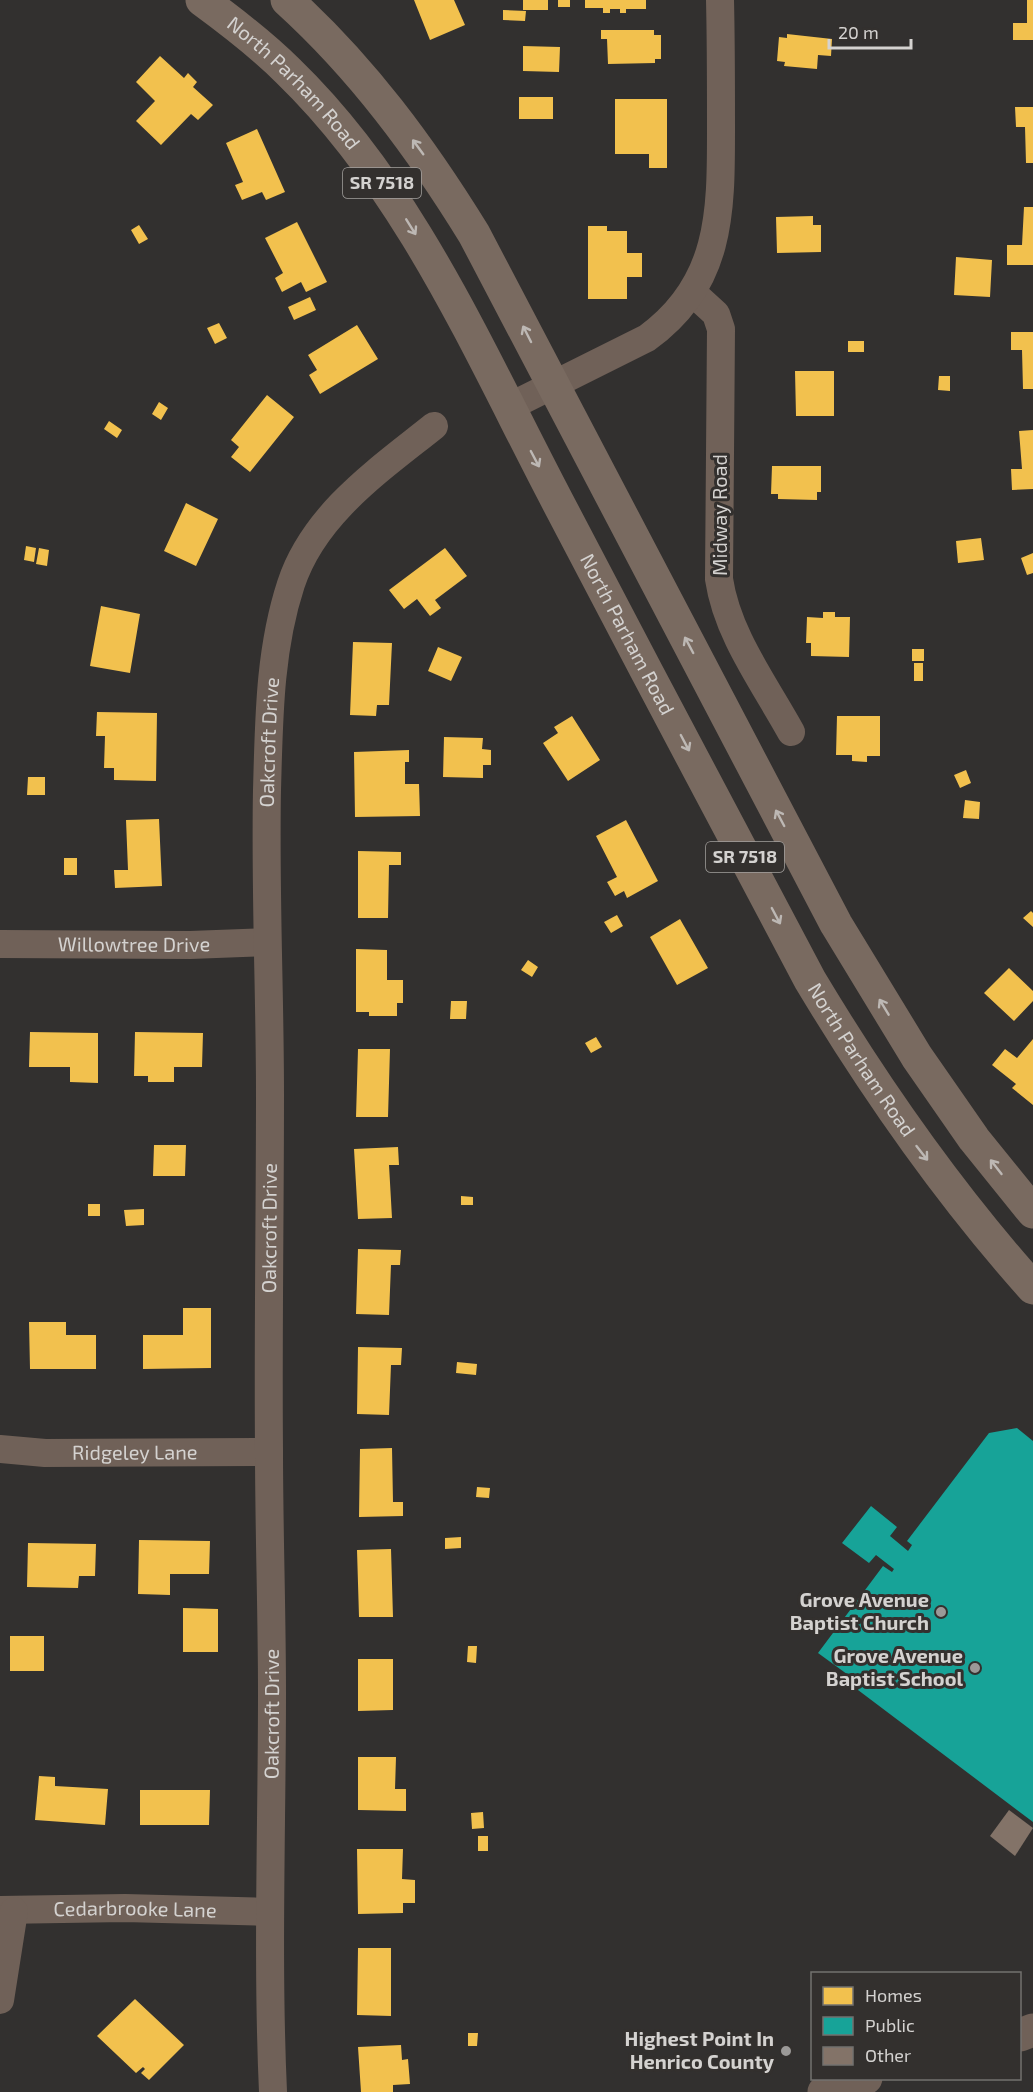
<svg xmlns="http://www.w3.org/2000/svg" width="1033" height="2092" font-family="'Exo 2',sans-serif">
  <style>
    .homes { fill: #f2c14e }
    .public { fill: #17a398 }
    .building { fill: #837368 }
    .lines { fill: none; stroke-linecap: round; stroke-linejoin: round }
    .minor { stroke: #706158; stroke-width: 28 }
    .tertiary { stroke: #706158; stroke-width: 33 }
    .trunk { stroke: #796a60; stroke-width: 33 }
    .oneway { stroke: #bdb8b4 }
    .poi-dot { fill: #9b9998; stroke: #33302e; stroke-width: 2 }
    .labels { text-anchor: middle; stroke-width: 6; stroke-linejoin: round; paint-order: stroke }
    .shield { fill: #33302e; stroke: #a4a19f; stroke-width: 1.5 }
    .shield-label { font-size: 18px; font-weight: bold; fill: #d4d2d0 }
    .street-label { font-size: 20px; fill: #d4d2d0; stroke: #33302e }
    .poi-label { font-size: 20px; font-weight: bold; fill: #d4d2d0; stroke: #33302e; text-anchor: end }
  </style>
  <rect width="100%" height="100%" fill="#32302f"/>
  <path class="homes" d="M414 0H454L465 25 430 40Z
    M523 0H548V10H523Z
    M558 0H570V7H558Z
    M585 0H646V9H626V13H620V9H610V13H603V8H585Z
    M1027 0H1033V40H1013V23H1027Z
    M503 10 526 11 525 21 503 20Z
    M601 30H654V35H661V59H655V63L608 64 607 39H601Z
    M787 34 832 39 831 56 818 55 817 69 784 66 785 62 777 61 779 37 787 38Z
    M523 46 560 47 559 72 523 71Z
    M160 56 184 78 188 73 197 82 193 87 213 105 198 120 191 114 161 145 136 121 155 101 136 82Z
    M519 97H553V119H519Z
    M615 99H667V168H649V154H615Z
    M1015 107H1033V163H1026L1025 127H1016Z
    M257 129 285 192 266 200 262 192 242 200 235 185 243 182 226 143Z
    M1024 207H1033V265H1007V245H1022Z
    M813 216V225H821V252L777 253 776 217Z
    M297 222 327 282 306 292 301 282 282 292 275 278 283 273 265 238Z
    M139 225 148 239 139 244 131 230Z
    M588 226H607V231H627V253H642V277H627V299H588Z
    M956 257 992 260 990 297 954 295Z
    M310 297 316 310 294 320 288 307Z
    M219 323 227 338 215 344 207 328Z
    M357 325 378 359 320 394 309 375 317 370 308 355Z
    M1011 332H1033V389H1023L1022 350H1011Z
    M848 341H864V352H848Z
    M795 371H834V416H796Z
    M939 376H950V391L938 390Z
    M267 395 294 417 250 472 231 457 239 447 231 440Z
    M159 402 168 408 161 420 152 414Z
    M109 421 122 430 117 438 104 429Z
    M1033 430V489L1012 490 1011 469H1022L1019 431Z
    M772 466H821V492H817V500L778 499V494H771Z
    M186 503 218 519 196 566 164 551Z
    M981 538 984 560 958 563 956 541Z
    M26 546 36 548 34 562 24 560Z
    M39 548 49 550 47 566 36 564Z
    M445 548 467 576 435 600 441 608 430 616 417 599 404 609 389 590Z
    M1033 553V573L1027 575 1021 558Z
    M101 606 140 614 130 673 90 666Z
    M823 612H835V617H850L849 657 811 656V643H806L807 617 823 618Z
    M353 642 392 643 389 705H377L376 716 350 715Z
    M438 647 462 657 451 681 428 671Z
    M912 649H924V661H912Z
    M914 663H923V681H914Z
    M97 712 157 713 156 781 114 780V768H104L105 736H96Z
    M572 716 600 760 568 781 543 743 558 733 554 727Z
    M837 716H880V756H867V762L852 761V755H836Z
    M444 737 483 738 482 749 491 750V765H483V778L443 777Z
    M409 750V762H405V784H419L420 816 355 817 354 752Z
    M966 770 971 783 960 788 954 775Z
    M28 777H45V795H27Z
    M965 800 980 802 979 819 963 818Z
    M159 819 162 886 115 888 114 870H128L126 820Z
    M626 820 658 881 627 898 624 891 615 896 607 882 617 877 596 836Z
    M358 851 401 852V865H389L388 918H358Z
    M64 858H77V875H64Z
    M1031 911 1033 913V927L1023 918Z
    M617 915 623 926 611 933 604 922Z
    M680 919 708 968 677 985 650 937Z
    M356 949 387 950V980H403V1003H397V1016H369V1012H356Z
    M528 960 538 967 532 977 521 970Z
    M1009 968 1033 991V1001L1014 1021 984 993Z
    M451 1001H467L466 1019H450Z
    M30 1032 98 1033V1083L70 1082V1067H29Z
    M135 1032 203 1033 202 1067H174V1082H148V1076H134Z
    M596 1037 602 1047 591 1053 585 1043Z
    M1033 1039V1105L1012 1088 1016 1084 992 1065 1005 1049 1017 1058Z
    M358 1049H390L388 1117H356Z
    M154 1145H186L185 1176H153Z
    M398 1147 399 1165H389L392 1218 358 1219 354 1149Z
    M461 1196 473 1197V1205H461Z
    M88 1204H100V1216H88Z
    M144 1209V1225L126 1226 124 1210Z
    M358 1249 401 1250 400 1265H391L389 1315 356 1314Z
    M183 1308H211V1368L143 1369V1335H183Z
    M29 1322H66V1335H96V1369H30Z
    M358 1347 402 1348 401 1365H391L389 1415 357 1414Z
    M457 1362 477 1364 476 1375 456 1373Z
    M392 1448 393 1502H403V1516L359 1517 360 1449Z
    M477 1487 490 1488 489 1498 476 1497Z
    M461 1537V1548L445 1549V1538Z
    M139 1540 210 1541 209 1574H170V1595L138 1594Z
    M28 1543 96 1544 95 1576H79L78 1588 27 1587Z
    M391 1549 393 1617H359L357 1550Z
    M183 1608 218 1609V1652H183Z
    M10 1636H44V1671H10Z
    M468 1646H477L476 1663 467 1662Z
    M358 1659H393V1710L358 1711Z
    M358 1757H396L395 1789H406V1811L358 1810Z
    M39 1776 55 1777V1786L108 1789 105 1825 35 1820Z
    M140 1790H210L209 1825H140Z
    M483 1812 484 1828 472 1829 471 1813Z
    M478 1836H488V1851H478Z
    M357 1849H403L402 1879 415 1880V1903H403V1913L358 1914Z
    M358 1948H391V2016L357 2015Z
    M135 1999 184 2045 149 2080 141 2073 145 2069 143 2067 136 2073 97 2036Z
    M468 2033H478L477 2046H468Z
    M401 2045 402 2060 408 2059 410 2084 393 2085V2092H361L358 2047Z"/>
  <path class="public" d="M1017 1428 1033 1441V1822L858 1690 862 1685 818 1653 883 1566 892 1572 894 1569 876 1555 869 1563 842 1543 871 1506 897 1527 890 1536 908 1551 912 1545 907 1541 989 1433Z"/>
  <path class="building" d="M1009 1810 1033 1828 1015 1856 990 1836Z"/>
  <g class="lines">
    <g class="minor">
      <path d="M693 293 716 314 721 329 719 579C727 634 764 683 791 732"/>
      <path d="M509 407 647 338C723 283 721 209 721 124 721 83 721 41 720 0"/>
      <path id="s1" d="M0 944 190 945 267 942"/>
      <path id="s2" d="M0 1449 45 1453 269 1452"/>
      <path id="s3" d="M0 1910 125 1908 270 1912"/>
      <path d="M0 2000 14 1911"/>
      <path id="s4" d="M273 2092C267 1959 272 1826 272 1693 272 1612 269 1531 269 1450 268 1331 270 1213 270 1094 270 993 265 892 267 790 269 721 269 651 291 584 314 514 379 470 434 426"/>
    </g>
    <path class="tertiary" d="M1020 2035 1033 2030
      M824 2092 866 2078"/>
    <g class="trunk">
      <path id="s5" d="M202 0C232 22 262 45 288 71 413 192 482 359 562 510 644 667 727 824 810 980 876 1090 948 1193 1033 1288"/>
      <path d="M287 0C362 68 421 148 474 234L836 924 917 1057 974 1139 1033 1212"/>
    </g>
  </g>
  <defs><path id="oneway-shaft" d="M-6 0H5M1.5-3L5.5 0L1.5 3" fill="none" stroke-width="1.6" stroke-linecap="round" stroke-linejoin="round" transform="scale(1.5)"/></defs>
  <g class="oneway">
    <use href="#oneway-shaft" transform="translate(418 147) rotate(-126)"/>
    <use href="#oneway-shaft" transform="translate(411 227) rotate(58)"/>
    <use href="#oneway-shaft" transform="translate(527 334) rotate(-117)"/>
    <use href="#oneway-shaft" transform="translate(535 459) rotate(62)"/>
    <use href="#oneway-shaft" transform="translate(689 645) rotate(-118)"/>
    <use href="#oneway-shaft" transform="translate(685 743) rotate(62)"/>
    <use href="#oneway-shaft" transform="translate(780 818) rotate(-118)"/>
    <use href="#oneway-shaft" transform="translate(776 916) rotate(62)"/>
    <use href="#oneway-shaft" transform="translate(884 1007) rotate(-121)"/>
    <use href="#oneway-shaft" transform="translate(922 1153) rotate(52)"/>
    <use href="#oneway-shaft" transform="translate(996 1167) rotate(-128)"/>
  </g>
  <g class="poi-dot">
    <circle cx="941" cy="1612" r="6"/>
    <circle cx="975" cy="1668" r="6"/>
    <circle cx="786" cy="2051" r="6"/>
  </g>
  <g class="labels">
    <g class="shield">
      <rect x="343" y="168" width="78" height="30" rx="4.5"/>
      <rect x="706" y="842" width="78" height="30" rx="4.5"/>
    </g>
    <g class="shield-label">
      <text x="382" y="189">SR 7518</text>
      <text x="745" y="863">SR 7518</text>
    </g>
    <g class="street-label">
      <text dy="7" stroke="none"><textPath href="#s5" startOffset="124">North Parham Road</textPath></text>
      <text transform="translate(720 515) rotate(-90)" y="7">Midway Road</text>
      <text dy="7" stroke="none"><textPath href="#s5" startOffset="772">North Parham Road</textPath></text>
      <text dy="7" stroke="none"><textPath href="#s4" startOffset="1350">Oakcroft Drive</textPath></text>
      <text dy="7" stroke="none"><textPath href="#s1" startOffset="134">Willowtree Drive</textPath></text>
      <text dy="7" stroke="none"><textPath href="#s5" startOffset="1258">North Parham Road</textPath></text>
      <text dy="7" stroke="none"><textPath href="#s4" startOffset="864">Oakcroft Drive</textPath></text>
      <text dy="7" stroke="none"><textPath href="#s2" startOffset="135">Ridgeley Lane</textPath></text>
      <text dy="7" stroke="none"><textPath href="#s4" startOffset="378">Oakcroft Drive</textPath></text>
      <text dy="7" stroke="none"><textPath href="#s3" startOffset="135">Cedarbrooke Lane</textPath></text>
    </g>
    <g class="poi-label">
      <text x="929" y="1607">Grove Avenue<tspan x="929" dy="23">Baptist Church</tspan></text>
      <text x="963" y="1663">Grove Avenue<tspan x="963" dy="23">Baptist School</tspan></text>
      <text x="774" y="2046">Highest Point In<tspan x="774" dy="23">Henrico County</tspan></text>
    </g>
  </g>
  <rect x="811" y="1972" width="210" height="108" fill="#33302e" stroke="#73716f" stroke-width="1.5"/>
  <rect x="823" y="1987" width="30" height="18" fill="#f2c14e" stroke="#73716f" stroke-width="1.5"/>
  <text x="865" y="2002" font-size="18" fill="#d4d2d0">Homes</text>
  <rect x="823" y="2017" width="30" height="18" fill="#17a398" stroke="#73716f" stroke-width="1.5"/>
  <text x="865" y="2032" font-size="18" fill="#d4d2d0">Public</text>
  <rect x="823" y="2047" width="30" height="18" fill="#837368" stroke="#73716f" stroke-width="1.5"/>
  <text x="865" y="2062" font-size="18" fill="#d4d2d0">Other</text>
  <path d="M829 39v9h82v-9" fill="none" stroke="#d4d2d0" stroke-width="3"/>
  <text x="838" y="39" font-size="18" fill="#d4d2d0" stroke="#33302e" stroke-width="4.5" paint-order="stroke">20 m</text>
</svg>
